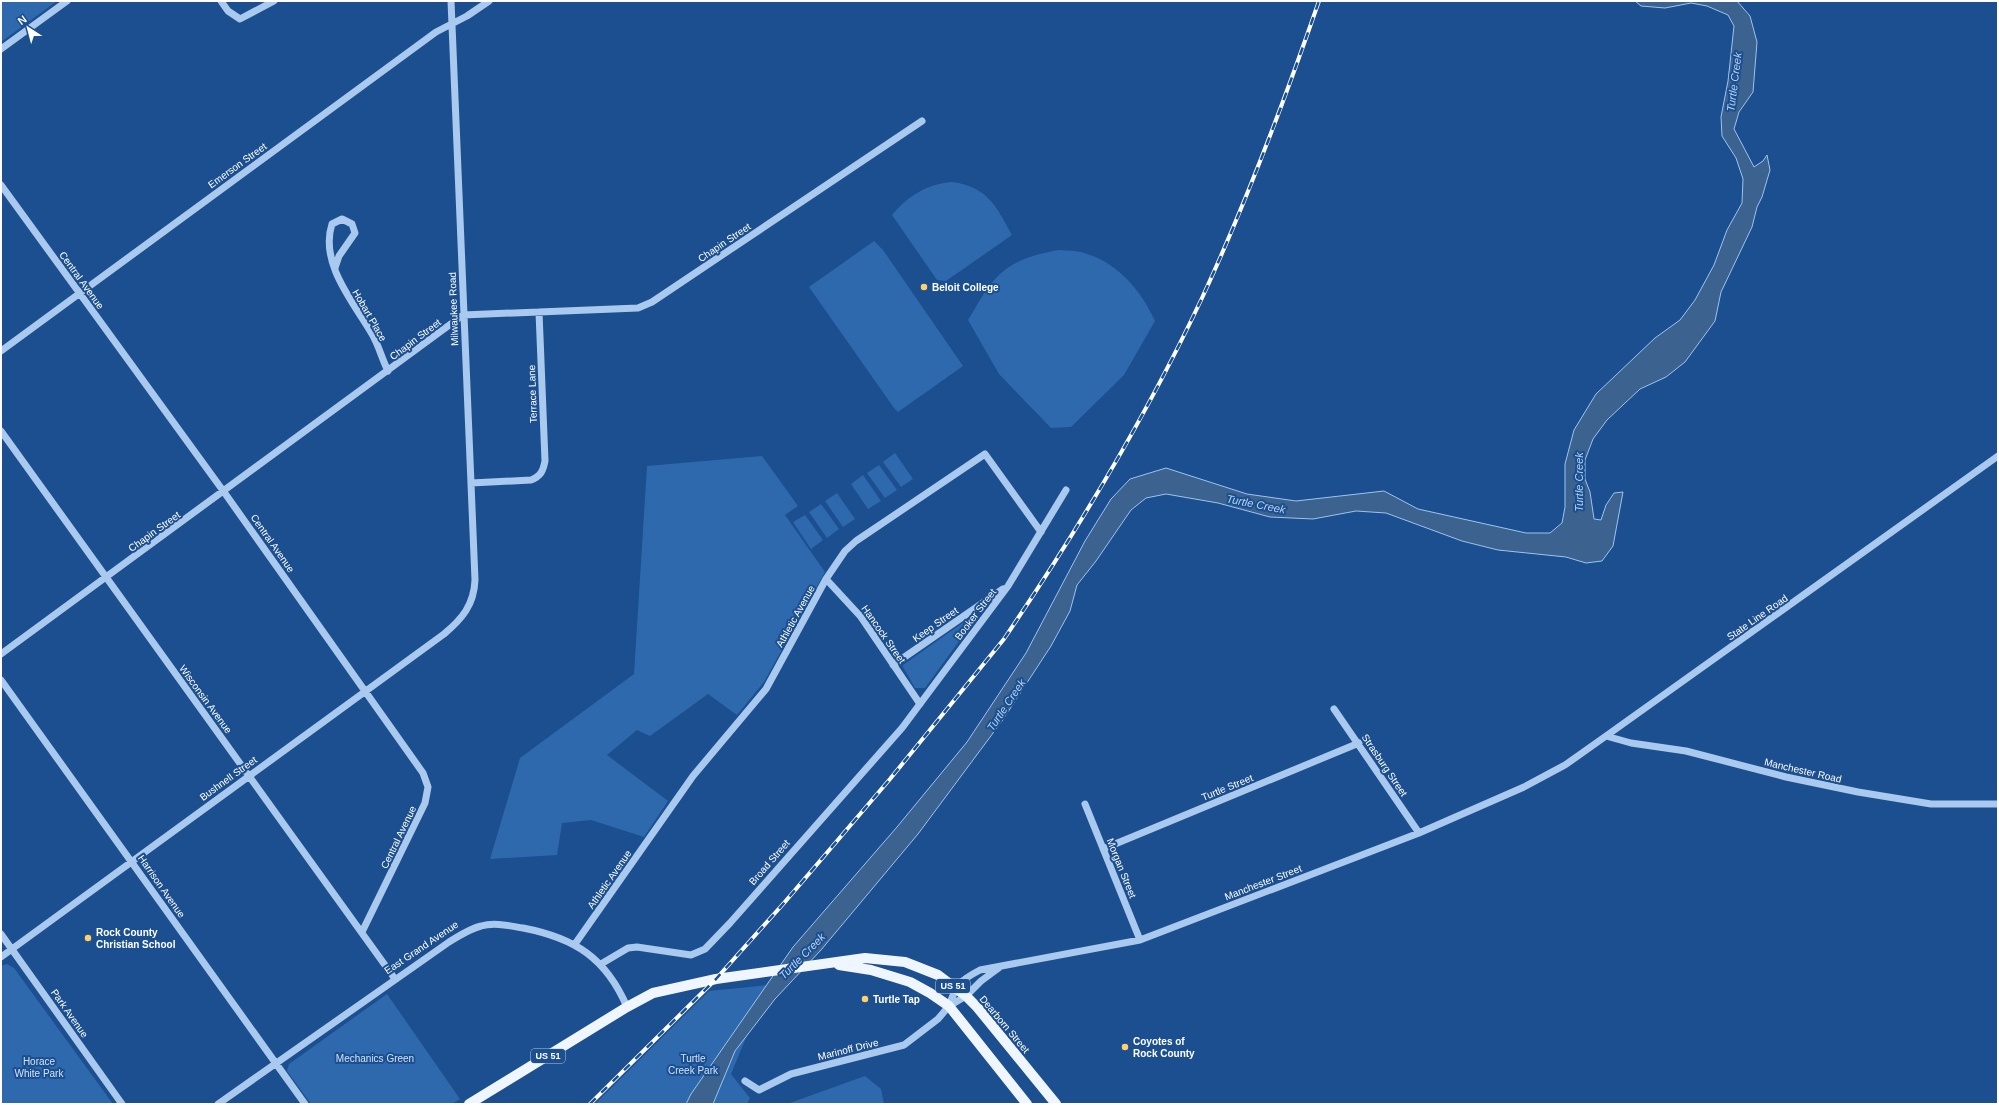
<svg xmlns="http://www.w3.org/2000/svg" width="1999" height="1105" font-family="Helvetica,sans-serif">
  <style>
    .green { fill: #2e69ad }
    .water { fill: #3c6290; stroke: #9cc4f0 }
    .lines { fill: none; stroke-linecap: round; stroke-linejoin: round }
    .minor { stroke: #a9c9ee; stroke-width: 7 }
    .major { stroke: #f0f6ff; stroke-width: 10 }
    .rail-casing { stroke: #fff; stroke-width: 4 }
    .rail { stroke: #1b4f8f; stroke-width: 2.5; stroke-dasharray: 8; stroke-linecap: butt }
    .poi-dot { fill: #ffd166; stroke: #1b4f8f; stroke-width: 1.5 }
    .labels { text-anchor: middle; stroke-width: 4; stroke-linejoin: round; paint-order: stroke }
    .shield { fill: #1b4f8f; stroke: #bbcadd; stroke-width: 1 }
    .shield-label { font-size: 9px; font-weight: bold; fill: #fff }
    .street-label { font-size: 10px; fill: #fff; stroke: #1b4f8f }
    .poi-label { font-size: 10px; font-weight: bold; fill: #fff; stroke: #1b4f8f; text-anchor: start }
    .park-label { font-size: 10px; fill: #cfe3fa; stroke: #1b4f8f }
    .water-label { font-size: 11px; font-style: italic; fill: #b5d3f5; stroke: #1b4f8f }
  </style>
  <rect width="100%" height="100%" fill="#1b4f8f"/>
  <path class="green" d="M1 1H57L1 42Z
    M952 182C988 187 996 206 1012 235L946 281 937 280 892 215C908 196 927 184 952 182Z
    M874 241 883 250 963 366 898 412 894 408 809 287Z
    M1059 250C1067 251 1076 250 1084 253 1117 262 1141 290 1155 321L1124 375 1071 427 1051 428 999 374 968 320C978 304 986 287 1000 274 1014 260 1040 253 1059 250Z
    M895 453 913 479 901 487 883 462Z
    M762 456 798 506 785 515 825 572 764 682 737 715 708 694 650 736 637 730 607 755 668 801 644 837 591 820 562 823 557 855 490 859 520 758 634 674 647 466Z
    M879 465 897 490 885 498 867 473Z
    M863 475 881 501 868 509 851 484Z
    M837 493 855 519 843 527 825 501Z
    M821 504 839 529 827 538 809 512Z
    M805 515 823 540 811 549 793 522Z
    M971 617H973L975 619 973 622 925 688H915L903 667V665Z
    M7 964 14 968 113 1104H1V966Z
    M768 985 731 1074 750 1098 747 1104H595L709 991Z
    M387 994 460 1099 452 1104H311L287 1071 289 1064Z
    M865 1076 881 1089 884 1104H787Z"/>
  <path class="water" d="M1635 1H1737L1750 16 1757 42 1753 92 1739 112 1734 129 1754 167 1763 161 1767 155 1770 170 1762 197 1757 207 1752 227 1721 292 1715 321 1685 362 1666 377 1640 389 1607 420 1593 439 1585 460V479L1590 492 1594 519 1601 520 1606 505 1614 493 1623 492 1613 546 1602 561 1586 563 1566 557 1498 550 1462 541 1386 513 1356 511 1313 519 1270 517 1218 503 1166 494 1146 498 1131 510 1096 561 1077 585 1070 611 1051 646 1002 721 918 834 821 950 775 999 735 1051 713 1104H686L691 1094 793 947 897 827 967 742 1026 653 1085 541 1111 499 1130 479 1166 468 1247 494 1296 501 1384 491 1418 509 1526 533H1550L1562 523 1565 507V464L1574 430 1596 394 1655 338 1680 320 1695 300 1714 265 1727 230 1742 203 1743 179 1736 158 1722 136 1721 117 1728 81 1734 26 1728 15 1707 6 1691 3 1665 8 1641 6Z"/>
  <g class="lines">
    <path class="minor" d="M221 1 228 11 240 19 274 1
      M1 49 67 1
      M1 185 224 492 423 773 428 787 425 803 362 932
      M335 268 339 256 355 233 352 224 342 219 332 224C319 263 354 303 372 334 379 346 382 359 388 371
      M1 351 436 32 467 16 489 1
      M1 431 395 979
      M471 483 531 480C541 476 543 471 545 461L539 312
      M826 579 861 617 920 704
      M1 654 463 315 638 308 652 302 922 121
      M893 665 1003 589
      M1 680 305 1104
      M1334 709 1419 833
      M1606 736 1631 743 1686 751 1786 777 1858 792 1931 804H1998
      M1085 804 1140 940
      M1103 849 1359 743
      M1 934 122 1104
      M575 944 693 776 766 689 826 579 845 551 856 541 985 454 1041 532
      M1 957 444 634C462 619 474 605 475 580L451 1
      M601 964 628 948 637 947 691 955 705 949 730 923 902 728 1008 586 1066 490
      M949 1006C956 985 959 981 980 970L1140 940 1419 833 1524 787 1565 765 1606 736 1998 456
      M745 1081 759 1090 791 1074 904 1045 938 1019 949 1006 966 996 981 981 1000 967
      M218 1104 449 942C459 936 469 929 481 926 495 922 510 926 523 928 575 938 606 958 627 1007"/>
    <path class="major" d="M839 965 871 970 910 982 930 993 949 1006 1027 1104
      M469 1104 627 1007 653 993 716 979 865 958 905 962 938 975 966 996 977 1007 1056 1104"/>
    <defs>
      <path id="rail" d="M590 1104 716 979 784 903 890 779 1004 639C1078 530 1146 417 1202 298 1247 201 1284 102 1319 1"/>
    </defs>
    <use href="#rail" class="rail-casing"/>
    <use href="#rail" class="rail"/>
  </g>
  <g class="poi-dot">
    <circle cx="924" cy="287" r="4"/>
    <circle cx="88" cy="938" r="4"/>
    <circle cx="865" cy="999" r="4"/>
    <circle cx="1125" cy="1047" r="4"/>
  </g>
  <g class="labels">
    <g class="shield">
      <rect x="936" y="979" width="34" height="14" rx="3"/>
      <rect x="531" y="1049" width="34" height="14" rx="3"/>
    </g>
    <g class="shield-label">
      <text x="953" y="989">US 51</text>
      <text x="548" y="1059">US 51</text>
    </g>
    <g class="street-label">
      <text transform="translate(237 165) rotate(-36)" y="4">Emerson Street</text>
      <text transform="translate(724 242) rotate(-34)" y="4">Chapin Street</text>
      <text transform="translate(82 280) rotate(54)" y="4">Central Avenue</text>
      <text transform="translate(453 309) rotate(-92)" y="4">Milwaukee Road</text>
      <text transform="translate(370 315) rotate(60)" y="4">Hobart Place</text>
      <text transform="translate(415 339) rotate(-37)" y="4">Chapin Street</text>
      <text transform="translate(532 394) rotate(-92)" y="4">Terrace Lane</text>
      <text transform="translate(154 531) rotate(-36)" y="4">Chapin Street</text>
      <text transform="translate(273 543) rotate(55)" y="4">Central Avenue</text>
      <text transform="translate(975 614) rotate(-53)" y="4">Booker Street</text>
      <text transform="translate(795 616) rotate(-61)" y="4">Athletic Avenue</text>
      <text transform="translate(1757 617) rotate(-35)" y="4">State Line Road</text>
      <text transform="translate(935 624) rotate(-35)" y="4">Keep Street</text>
      <text transform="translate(884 634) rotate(55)" y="4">Hancock Street</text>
      <text transform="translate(206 699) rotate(54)" y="4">Wisconsin Avenue</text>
      <text transform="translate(1385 765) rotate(56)" y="4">Strasburg Street</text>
      <text transform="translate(1803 770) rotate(13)" y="4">Manchester Road</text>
      <text transform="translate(228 778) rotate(-36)" y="4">Bushnell Street</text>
      <text transform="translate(1227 787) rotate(-22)" y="4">Turtle Street</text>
      <text transform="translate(398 837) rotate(-64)" y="4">Central Avenue</text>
      <text transform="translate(769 862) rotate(-49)" y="4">Broad Street</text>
      <text transform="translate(1122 868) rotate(68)" y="4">Morgan Street</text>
      <text transform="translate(609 879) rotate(-55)" y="4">Athletic Avenue</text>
      <text transform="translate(1263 882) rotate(-21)" y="4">Manchester Street</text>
      <text transform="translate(162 886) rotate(55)" y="4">Harrison Avenue</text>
      <text transform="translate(421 947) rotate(-34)" y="4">East Grand Avenue</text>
      <text transform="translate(70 1013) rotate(55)" y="4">Park Avenue</text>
      <text transform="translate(1005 1024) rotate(50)" y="4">Dearborn Street</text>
      <text transform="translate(848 1049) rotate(-14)" y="4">Marinoff Drive</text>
    </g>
    <g class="poi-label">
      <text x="932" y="291">Beloit College</text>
      <text x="96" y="936">Rock County<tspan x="96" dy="12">Christian School</tspan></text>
      <text x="873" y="1003">Turtle Tap</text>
      <text x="1133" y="1045">Coyotes of<tspan x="1133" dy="12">Rock County</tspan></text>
    </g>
    <g class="park-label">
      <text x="375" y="1062">Mechanics Green</text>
      <text x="693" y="1062">Turtle<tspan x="693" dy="12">Creek Park</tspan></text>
      <text x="39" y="1065">Horace<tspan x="39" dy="12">White Park</tspan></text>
    </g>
    <g class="water-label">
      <text transform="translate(1734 82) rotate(-83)" y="4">Turtle Creek</text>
      <text transform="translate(1579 482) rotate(-90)" y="4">Turtle Creek</text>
      <text transform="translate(1256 504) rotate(11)" y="4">Turtle Creek</text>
      <text transform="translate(1006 705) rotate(-56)" y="4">Turtle Creek</text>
      <text transform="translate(802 956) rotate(-45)" y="4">Turtle Creek</text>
    </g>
  </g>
  <rect width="1999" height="1105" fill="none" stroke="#ffffff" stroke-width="4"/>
  <g transform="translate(28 28) rotate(324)" stroke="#1b4f8f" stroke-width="3" paint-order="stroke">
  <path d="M0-3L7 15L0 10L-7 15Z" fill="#ffffff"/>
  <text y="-6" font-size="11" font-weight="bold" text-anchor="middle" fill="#ffffff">N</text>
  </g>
</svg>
